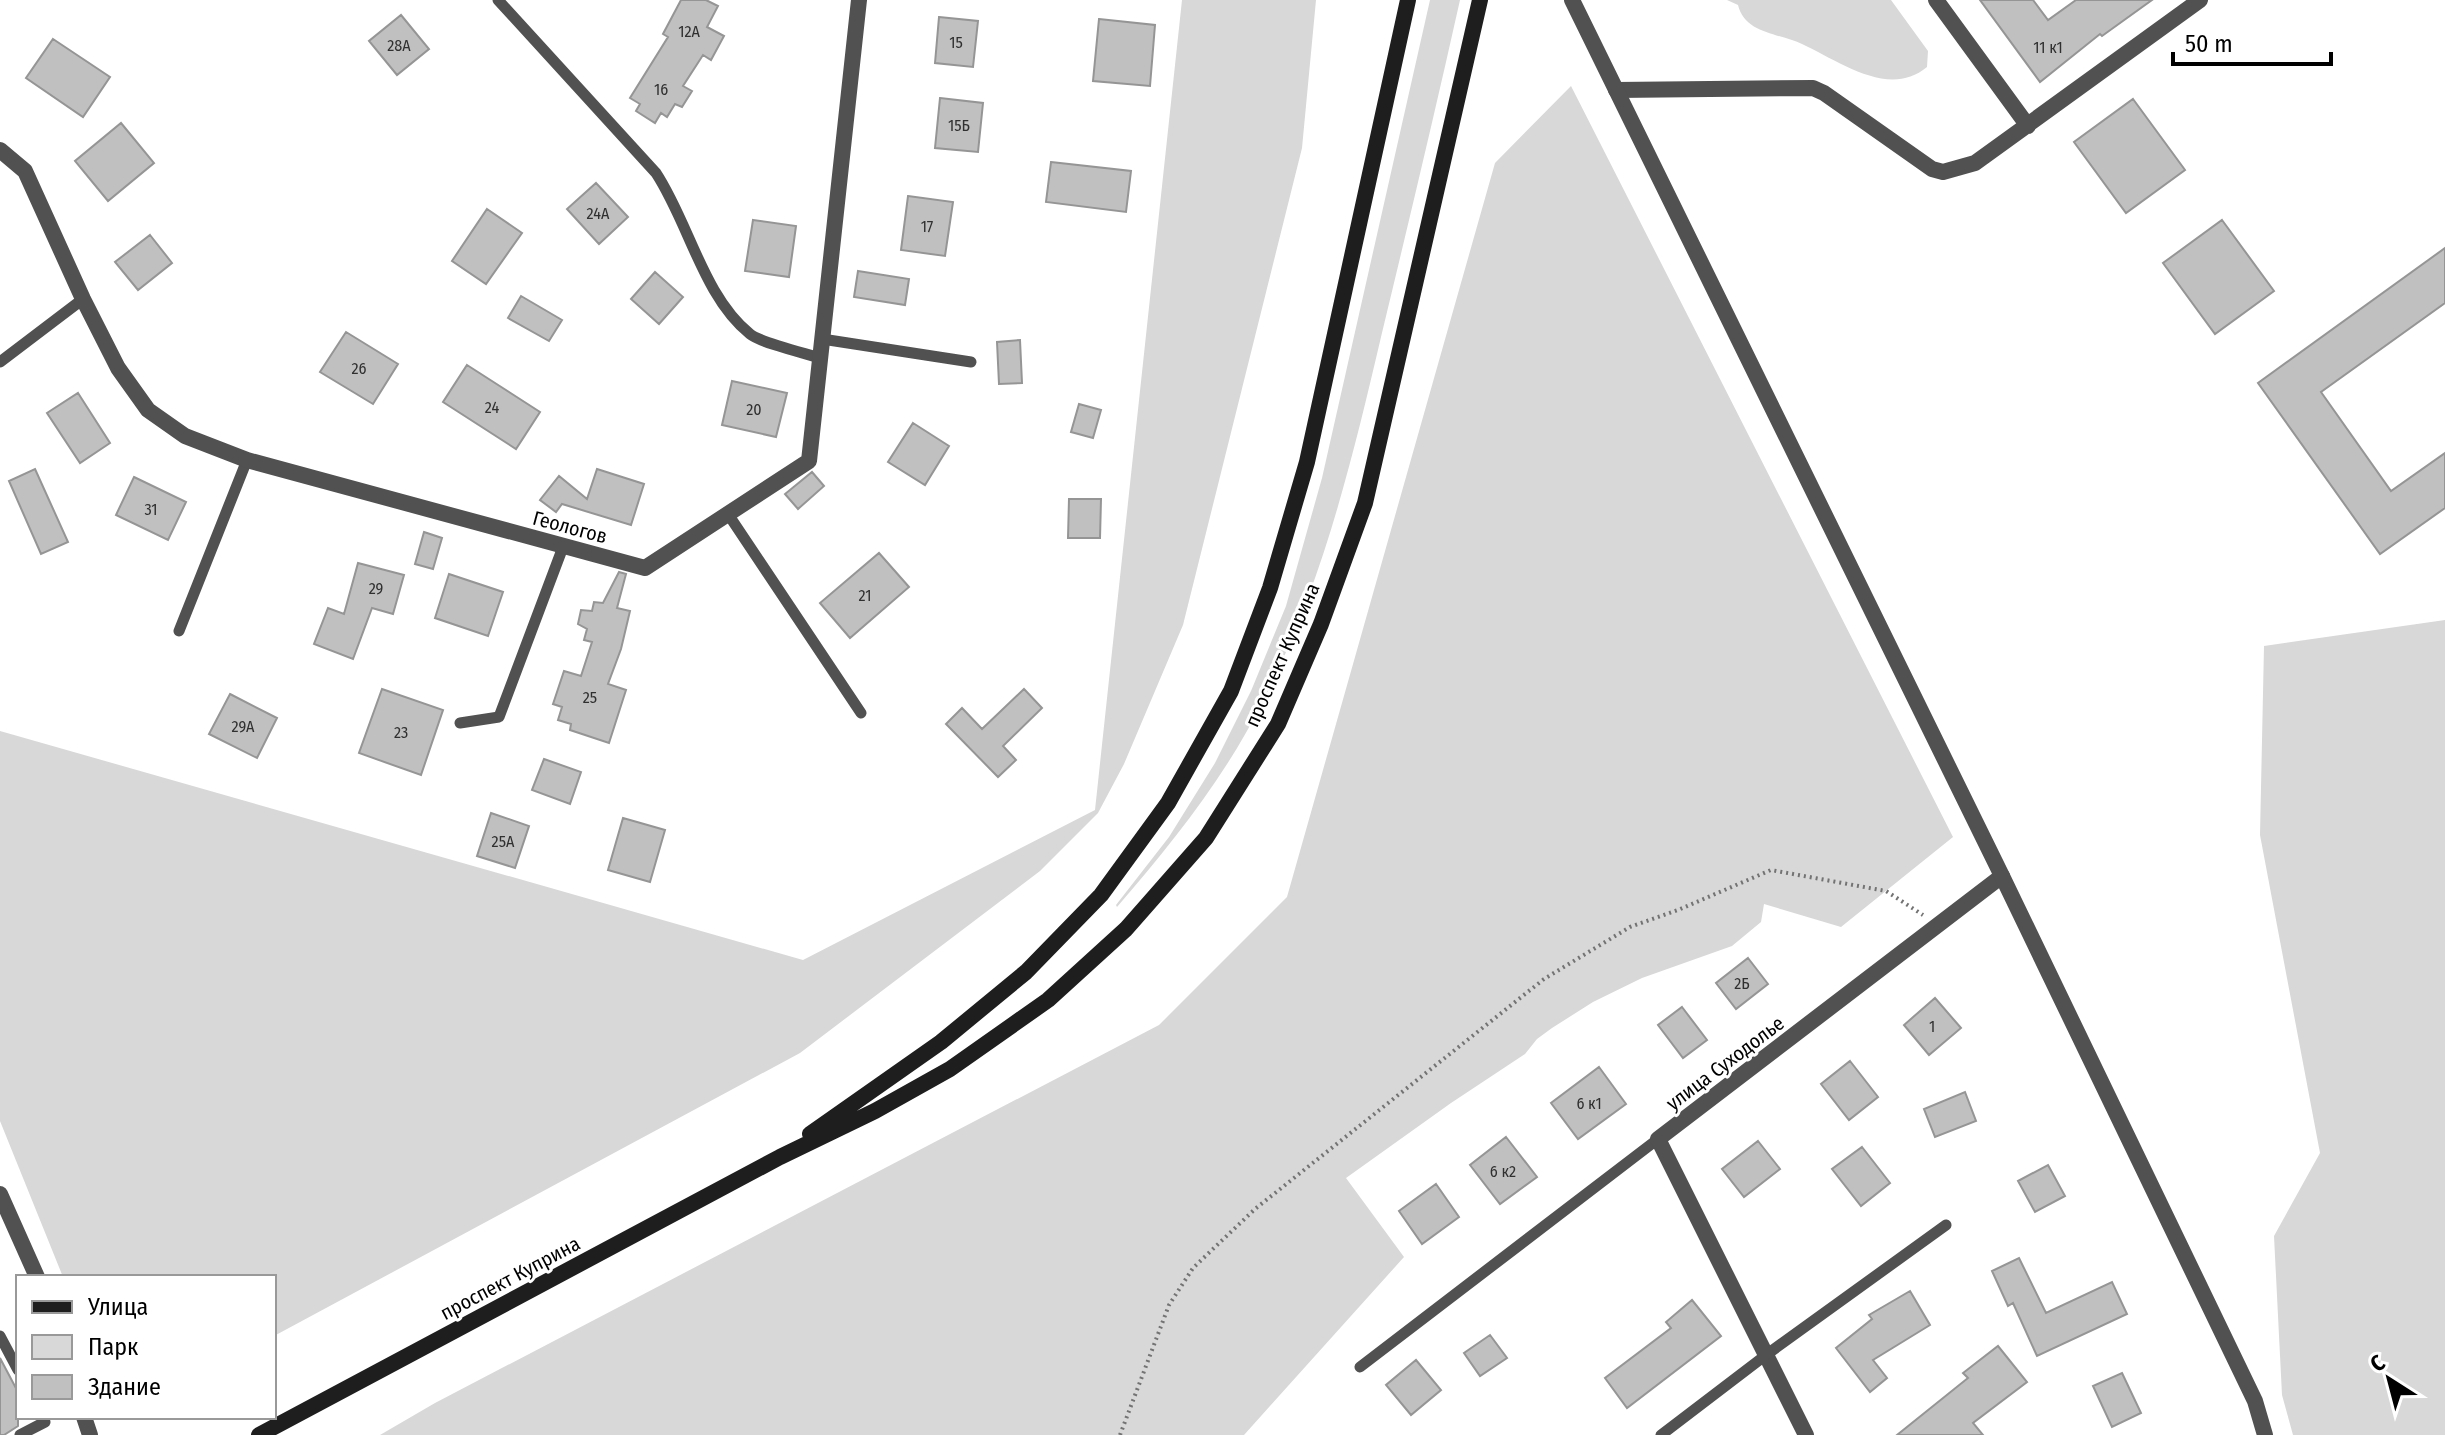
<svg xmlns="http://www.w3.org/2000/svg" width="2445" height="1435" font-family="'Fira Sans Condensed',sans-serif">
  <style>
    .green { fill: #d8d8d8 }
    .building { fill: #c0c0c0; stroke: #959595; stroke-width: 2 }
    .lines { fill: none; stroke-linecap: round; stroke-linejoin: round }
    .path { stroke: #737373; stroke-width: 4; stroke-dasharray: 2 4; stroke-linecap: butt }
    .service { stroke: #515151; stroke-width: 11 }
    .minor { stroke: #515151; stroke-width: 16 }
    .tertiary { stroke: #515151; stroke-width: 16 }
    .secondary { stroke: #1e1e1e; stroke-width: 16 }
    .labels { text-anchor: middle; stroke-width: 6; stroke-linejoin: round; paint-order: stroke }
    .number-label { font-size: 16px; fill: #303030 }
    .street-label { font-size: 20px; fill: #000; stroke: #fff }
  </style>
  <rect width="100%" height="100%" fill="#fff"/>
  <path class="green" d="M1182 0H1316L1302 148 1183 625 1124 764 1098 813 1040 871 800 1053 274 1336V1277H63L0 1121V731L803 960 1095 810Z
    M1430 0H1460C1435 112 1408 225 1381 337 1352 461 1322 585 1264 699 1226 776 1173 842 1117 907L1116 905 1169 837 1215 763 1251 691 1286 606 1322 478Z
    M1727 0H1891L1928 51 1927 67C1889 99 1839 61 1802 44 1779 33 1745 34 1738 5Z
    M1571 86 1953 837 1841 927 1764 904 1761 922 1732 946 1642 978 1593 1002 1552 1028 1537 1039 1525 1054 1451 1103 1346 1178 1404 1257 1244 1435H380L435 1403 1159 1025 1287 897 1495 163Z
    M2445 620V1435H2293L2282 1395 2274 1236 2320 1153 2260 835 2264 646Z"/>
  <path class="building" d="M681 0H706L718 6 707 27 724 36 711 60 703 55 683 86 692 91 682 107 675 104 667 117 661 113 655 123 636 111 640 104 630 98 668 37 663 34Z
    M1980 0H2033L2048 20 2076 0H2152L2102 36 2100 34 2040 82Z
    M401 15 429 49 397 75 369 41Z
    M939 17 978 21 973 67 935 63Z
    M1099 19 1155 25 1150 86 1093 81Z
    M53 39 110 77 83 117 26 78Z
    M940 98 983 103 978 152 935 148Z
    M2133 99 2185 170 2126 213 2074 142Z
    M121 123 154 163 108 201 75 161Z
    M1051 162 1131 171 1126 212 1046 202Z
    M596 183 628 217 599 244 567 209Z
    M908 196 953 202 945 256 901 250Z
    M487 209 522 233 486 284 452 261Z
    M753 220 796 226 789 277 745 271Z
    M2222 220 2274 291 2215 334 2163 263Z
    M150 235 172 263 138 290 115 262Z
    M2445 248V303L2321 392 2391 491 2445 453V508L2380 554 2258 383Z
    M858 271 909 279 905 305 854 297Z
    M655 272 683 297 659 324 631 299Z
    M521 296 562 320 549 341 508 318Z
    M346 332 398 364 373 404 320 372Z
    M1020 340 1022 383 999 384 997 342Z
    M467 365 540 412 516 449 443 402Z
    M732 381 787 393 776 437 722 425Z
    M78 393 110 443 80 463 47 413Z
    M1079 404 1101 410 1093 438 1071 432Z
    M913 423 949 446 925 485 888 462Z
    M35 469 68 542 41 554 9 481Z
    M597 469 644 484 631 525 562 504 556 512 540 500 559 476 587 499Z
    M812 472 824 486 798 509 785 494Z
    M134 477 186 502 168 540 116 515Z
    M1069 499H1101L1100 538H1068Z
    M424 532 442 538 433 569 415 564Z
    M879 553 909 587 850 638 820 603Z
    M358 563 404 575 393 614 372 608 353 659 314 644 328 608 344 614Z
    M619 572 626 574 617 608 630 611 621 649 608 684 626 690 609 743 570 730 571 724 558 720 562 707 553 704 564 671 581 676 592 642 584 640 587 629 578 624 581 610 592 611 594 602 603 603Z
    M449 574 503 592 488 636 435 618Z
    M382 689 443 710 421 775 359 753Z
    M1024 689 1042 708 1003 746 1016 760 998 777 946 724 962 708 982 729Z
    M230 694 277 718 257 758 209 734Z
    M544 759 581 772 570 804 532 790Z
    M491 813 529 826 515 868 477 856Z
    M623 818 665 830 650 882 608 870Z
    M1748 958 1768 984 1736 1009 1716 983Z
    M1935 998 1961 1028 1929 1055 1904 1025Z
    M1682 1007 1707 1040 1683 1058 1658 1025Z
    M1850 1061 1878 1097 1849 1120 1821 1084Z
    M1599 1067 1626 1104 1578 1139 1551 1103Z
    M1965 1092 1976 1121 1935 1137 1924 1109Z
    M1506 1137 1537 1177 1500 1204 1470 1165Z
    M1758 1141 1780 1169 1744 1197 1722 1169Z
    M1862 1147 1890 1183 1861 1206 1832 1169Z
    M2048 1165 2065 1196 2035 1212 2018 1181Z
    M1436 1184 1459 1217 1422 1244 1399 1211Z
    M2019 1258 2046 1313 2112 1282 2127 1314 2037 1356 2013 1303 2008 1306 1992 1271Z
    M1910 1291 1930 1325 1873 1360 1887 1378 1870 1392 1836 1348 1872 1319 1869 1315Z
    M1692 1300 1721 1336 1627 1408 1605 1378 1671 1328 1666 1322Z
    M1490 1335 1507 1358 1480 1376 1464 1353Z
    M1998 1346 2027 1382 1973 1423 1983 1435H1897L1968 1378 1963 1373Z
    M0 1358 18 1392V1426L4 1435H0Z
    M1416 1360 1441 1390 1411 1415 1386 1385Z
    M2122 1373 2141 1413 2112 1427 2093 1386Z"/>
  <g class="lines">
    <path class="path" d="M1120 1435 1169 1305 1193 1268 1255 1209 1544 979 1630 927 1678 910 1771 870 1886 891 1923 915"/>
    <path class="service" d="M498 0 656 173C689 223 703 296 750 334 761 343 804 353 820 358
      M822 339 971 362
      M0 362 83 299
      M728 514 861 713
      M179 631 247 460
      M460 723 499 717 563 547
      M0 1336 18 1370
      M1360 1367 1658 1139
      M20 1435 45 1422 42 1417
      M1661 1435 1766 1355 1946 1225"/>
    <path class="minor" d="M1936 0 2028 126
      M1616 90 1813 88 1824 93 1932 169 1943 172 1975 163 2200 0
      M0 150 25 171 83 299 118 368 148 410 185 436 247 460 645 568 809 461 859 0
      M0 1194 37 1277
      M84 1417 90 1435
      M1806 1435 1658 1139 2002 876"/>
    <path class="tertiary" d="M1572 0 2002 876 2255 1401 2265 1435"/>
    <path class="secondary" d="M810 1134 941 1042 1026 972 1101 895 1168 803 1231 691 1270 588 1307 462 1408 0
      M259 1435 780 1157 875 1111 950 1069 1048 1000 1126 929 1206 838 1278 724 1321 624 1365 503 1480 0"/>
  </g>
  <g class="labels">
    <g class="number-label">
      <text x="689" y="37">12А</text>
      <text x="956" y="48">15</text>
      <text x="399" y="51">28А</text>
      <text x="2048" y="53">11 к1</text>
      <text x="661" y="95">16</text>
      <text x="959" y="131">15Б</text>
      <text x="598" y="219">24А</text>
      <text x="927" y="232">17</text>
      <text x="359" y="374">26</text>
      <text x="492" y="413">24</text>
      <text x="754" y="415">20</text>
      <text x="151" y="515">31</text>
      <text x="376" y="594">29</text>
      <text x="865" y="601">21</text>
      <text x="590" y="703">25</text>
      <text x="243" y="732">29А</text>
      <text x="401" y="738">23</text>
      <text x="503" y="847">25А</text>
      <text x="1742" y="989">2Б</text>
      <text x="1932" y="1032">1</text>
      <text x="1589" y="1109">6 к1</text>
      <text x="1503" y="1177">6 к2</text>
    </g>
    <g class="street-label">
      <text transform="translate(570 527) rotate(15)" y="7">Геологов</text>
      <text transform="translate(1282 655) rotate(-66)" y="7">проспект Куприна</text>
      <text transform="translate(1725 1063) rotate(-37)" y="7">улица Суходолье</text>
      <text transform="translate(510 1278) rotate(-28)" y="7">проспект Куприна</text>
    </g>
  </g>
  <rect x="16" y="1275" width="260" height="144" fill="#ffffff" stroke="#999999" stroke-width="2"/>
  <rect x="32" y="1301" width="40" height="12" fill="#1e1e1e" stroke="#999999" stroke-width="2"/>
  <text x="88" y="1315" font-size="24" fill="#000000">Улица</text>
  <rect x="32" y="1335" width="40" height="24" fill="#d8d8d8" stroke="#999999" stroke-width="2"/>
  <text x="88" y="1355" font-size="24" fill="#000000">Парк</text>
  <rect x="32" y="1375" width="40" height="24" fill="#c0c0c0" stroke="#999999" stroke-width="2"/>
  <text x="88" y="1395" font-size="24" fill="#000000">Здание</text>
  <g transform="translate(2389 1379) rotate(324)" stroke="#ffffff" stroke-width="6" paint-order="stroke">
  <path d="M0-6L14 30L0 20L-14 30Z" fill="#000000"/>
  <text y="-12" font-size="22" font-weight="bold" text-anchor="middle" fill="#000000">С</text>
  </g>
  <path d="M2173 52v12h158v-12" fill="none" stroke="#000000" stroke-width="4"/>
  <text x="2185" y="52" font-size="24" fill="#000000" stroke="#ffffff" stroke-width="6" paint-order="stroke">50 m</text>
</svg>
